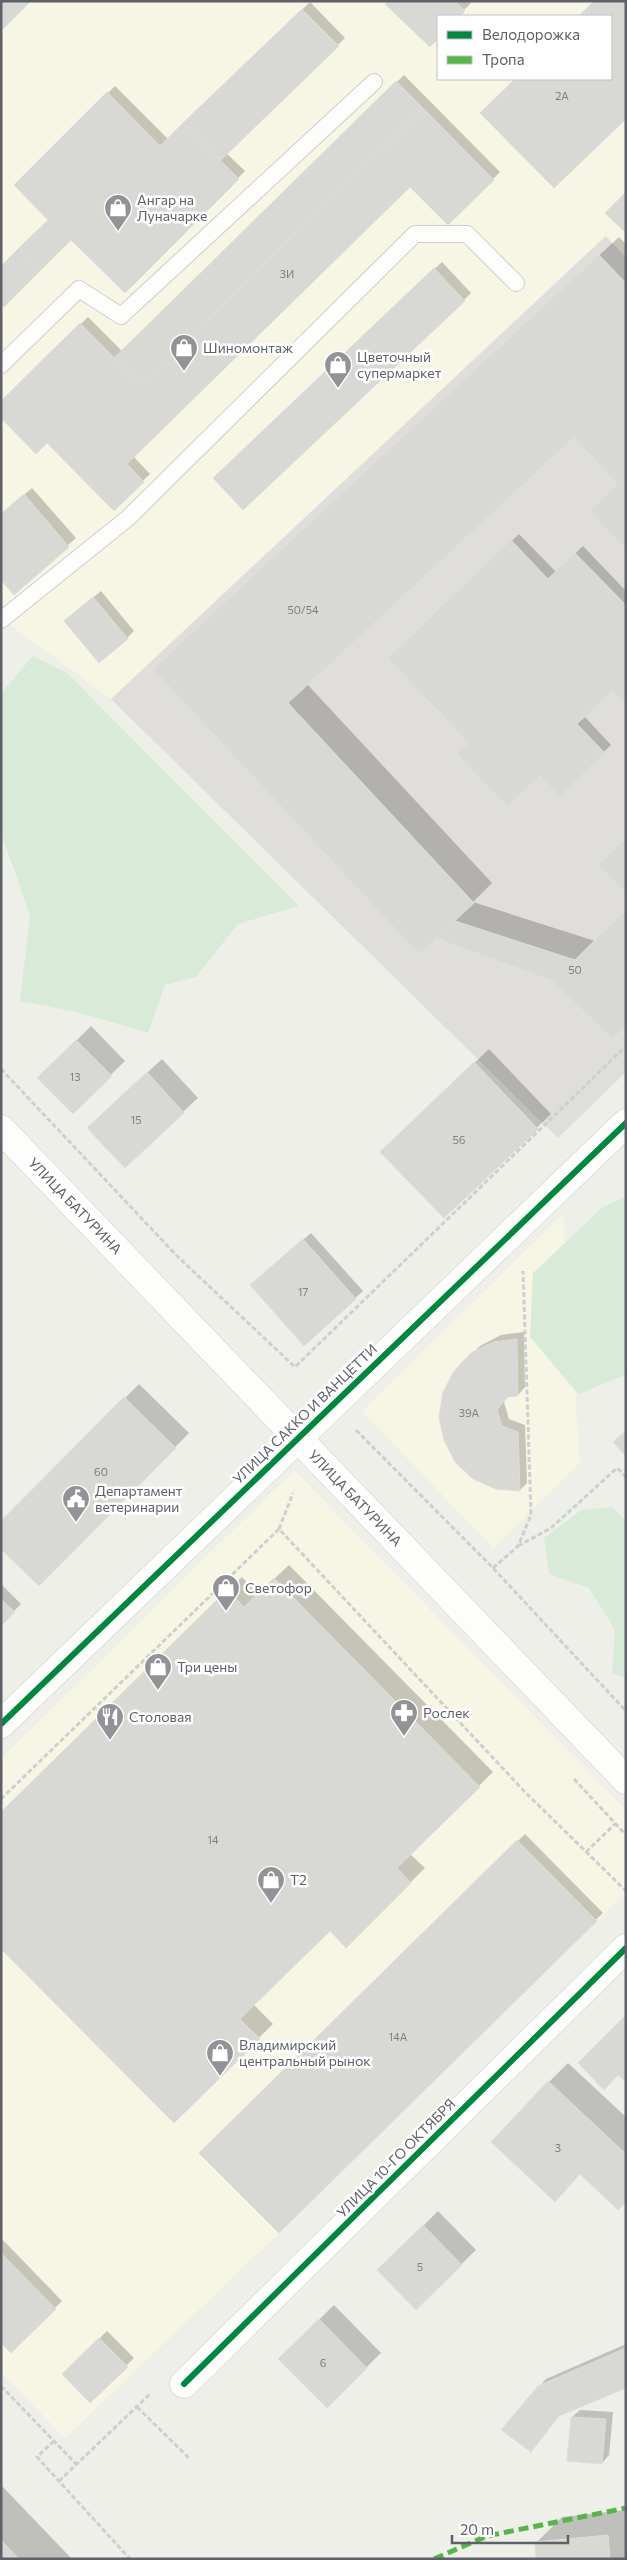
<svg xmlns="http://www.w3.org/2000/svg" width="627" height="2560" font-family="Commissioner,sans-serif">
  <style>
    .commercial { fill: #f7f6e4; fill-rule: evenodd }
    .industrial { fill: #dfdeda }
    .green { fill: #d8ebd9 }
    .shadow { fill: #0003 }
    .building { fill: #d8d8d5; stroke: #deded9 }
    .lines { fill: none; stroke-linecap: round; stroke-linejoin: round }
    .lane-casing { stroke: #cccdcc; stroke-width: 18 }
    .street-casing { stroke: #cccdcc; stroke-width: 29 }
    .secondary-casing { stroke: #ccc; stroke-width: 29 }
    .path { stroke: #cdd0cf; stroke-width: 3; stroke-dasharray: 5 2.5; stroke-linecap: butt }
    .lane { stroke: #fdfdfc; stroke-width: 16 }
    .street { stroke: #fdfdfc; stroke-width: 28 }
    .secondary { stroke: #fdfdfc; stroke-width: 28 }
    .quiet { stroke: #58b549; stroke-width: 5; stroke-dasharray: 10 5; stroke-linecap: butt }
    .cycleway-casing { stroke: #fff; stroke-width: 9 }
    .cycleway { stroke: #00873e; stroke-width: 6 }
    .labels { text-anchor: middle; stroke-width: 5; stroke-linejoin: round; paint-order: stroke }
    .number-label { font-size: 11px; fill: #7e7f84 }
    .poi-label { font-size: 14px; fill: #5f6168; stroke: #fff; text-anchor: start }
    .street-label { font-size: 14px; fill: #5f6168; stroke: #fff }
  </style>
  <rect width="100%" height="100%" fill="#efefea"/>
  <path class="commercial" d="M1 1H626V258L605 236 111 699 17 630 1 615ZM438 16H611V79H438Z
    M563 1214 580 1463 493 1548 362 1411Z
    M294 1470 626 1810V1893L279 2233 65 2438 1 2373V1759Z"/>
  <path class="industrial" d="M606 236 626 258V1072L558 1138 111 699Z"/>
  <path class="green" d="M33 656 67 673 299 906 238 924 196 977 165 985 148 1033 77 1012 20 1001 30 915 1 833V693Z
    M626 1196V1375L578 1394 530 1337 533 1273 603 1207Z
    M611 1507 626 1520V1678L612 1673 615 1630 589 1588 549 1574 544 1538 581 1510Z"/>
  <path class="shadow" d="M389 1H470L471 3 458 16H438V37L430 45Z
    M596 1H626V117L482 113 517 79H611V16H581Z
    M310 2 345 38 226 153 245 171 125 292 15 185 115 86 168 139Z
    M404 75 500 172 448 224 410 185 133 456 150 474 114 509 47 441 1 402 88 317 123 352Z
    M619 237 626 244V547L619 484 574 435 307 684 492 883 473 902 595 941 626 1024 554 980 435 937 174 650Z
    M442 262 471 293 464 300 222 471Z
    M32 488 76 538 15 593 1 514Z
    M519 534 556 572 583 546 626 591V703L612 689 584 716 611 745 560 794 540 773 471 743 389 658Z
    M101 591 134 631 127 638 73 614Z
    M91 1026 125 1061 73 1112 39 1078Z
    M489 1049 551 1114 444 1217 396 1138Z
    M162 1059 198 1098 125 1166 103 1114Z
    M311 1233 363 1291 304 1345 259 1278Z
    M524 1332 525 1387 518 1395 508 1396 504 1402 509 1419 525 1425 527 1483 520 1490 472 1354 480 1346 501 1335Z
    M139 1384 189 1433 39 1585 1 1523Z
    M289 1565 493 1772 410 1854 425 1868 346 1946 330 1929 253 2004 273 2024 174 2122 1 1814 242 1577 258 1594Z
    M1 1584 21 1604 1 1624Z
    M525 1834 603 1913 279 2231 201 2153Z
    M568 2063 626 2117V2201L581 2173 555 2200 549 2082Z
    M438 2211 476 2250 416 2308 379 2270Z
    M1 2238 62 2301 11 2351 1 2341Z
    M334 2305 381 2353 327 2406 279 2359Z
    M107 2331 134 2358 90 2401 64 2374Z
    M626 2344V2387L560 2414 531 2450 539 2387 546 2379Z
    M580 2410 613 2412 609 2455 602 2463 572 2417Z
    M1 2485 72 2559H1Z
    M626 2510V2559H537L536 2543 562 2517Z"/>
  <path class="building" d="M1 1H31L1 31Z
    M388 1H455L465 11 460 16H438V39L430 47 385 4Z
    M594 1H626V119L554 188 480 113 515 79H611V16H579Z
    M302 9 339 46 220 161 183 123Z
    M396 81 423 108 141 385 114 358Z
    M107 92 160 146 183 123 239 179 125 293 71 240 41 270 19 248 48 220 14 185Z
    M423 108 494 180 448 225 410 187 127 464 144 482 114 511 47 443 36 454 1 418V401L80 323 141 385Z
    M626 192V233L605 213Z
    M19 248 41 270 4 307 1 304V266Z
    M599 255 626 283V549L590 511 618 484 574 437 288 703 474 903 419 954 153 669Z
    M434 268 465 301 243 510 213 478Z
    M24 494 69 547 14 595 1 580V514Z
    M511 540 548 579 575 553 626 605V705L612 691 577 724 605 753 560 796 540 775 507 806 457 754 469 743 388 658Z
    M93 597 128 639 99 663 64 621Z
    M626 837V893L598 865Z
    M626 909V1026L612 1039 553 981 436 938 455 921 575 960Z
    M76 1040 112 1076 73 1114 37 1078Z
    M474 1062 538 1129 444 1218 380 1152Z
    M147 1072 184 1113 125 1168 87 1128Z
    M303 1239 356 1299 304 1346 250 1285Z
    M517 1339 518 1396 507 1397 497 1410 502 1426 518 1432 520 1491 496 1489 473 1479 455 1462 444 1440 439 1417 443 1392 454 1371 471 1353 493 1342Z
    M124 1397 176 1448 39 1586 1 1549V1521Z
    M626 1430V1456L613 1442Z
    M274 1578 480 1787 397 1868 411 1883 346 1948 330 1931 240 2019 260 2039 174 2123 1 1949V1812L227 1590 244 1607Z
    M1 1599 15 1612 1 1626Z
    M517 1840 597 1921 279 2233 199 2153Z
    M626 2015V2082L618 2075 604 2090 578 2063Z
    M548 2081 626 2154V2202L618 2210 580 2174 555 2202 491 2142Z
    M423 2225 462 2265 416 2310 377 2270Z
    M1 2253 56 2309 11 2353 1 2343Z
    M319 2319 367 2368 327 2408 278 2359Z
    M99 2338 128 2367 90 2403 62 2374Z
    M626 2348V2388L559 2416 531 2452 501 2430 538 2386Z
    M571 2417 606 2419 602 2464 567 2461Z
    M608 2535 610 2559H536L535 2542Z
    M1 2540 19 2559H1Z"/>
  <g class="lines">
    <defs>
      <path id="lane" d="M1 365 79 289 121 316 374 82
        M1 620 128 518 415 234H467L516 283"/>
      <path id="street" d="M1 1724 626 1123
        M184 2384 626 1948"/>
      <path id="secondary" d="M1 1129 626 1780"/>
    </defs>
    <use href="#lane" class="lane-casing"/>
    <use href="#street" class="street-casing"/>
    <use href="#secondary" class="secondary-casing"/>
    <path class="path" d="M1 1069 177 1256 295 1367 626 1046
      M356 1430 493 1568 626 1711
      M279 1529 293 1493
      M518 1546 551 1528 617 1468 626 1477
      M493 1568 518 1546 531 1515 523 1271
      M574 1779 626 1835
      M1 1799 279 1529 524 1791 626 1891
      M586 1852 615 1824
      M1 2386 76 2464
      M137 2407 189 2458
      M54 2441 37 2457 130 2559
      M59 2481 151 2393"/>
    <use href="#lane" class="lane"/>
    <use href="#street" class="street"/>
    <use href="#secondary" class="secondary"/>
    <path class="quiet" d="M434 2559 487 2536 626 2508"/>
    <defs>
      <path id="cycleway" d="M1 1724 626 1123
        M184 2384 626 1948"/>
    </defs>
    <use href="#cycleway" class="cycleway-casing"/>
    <use href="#cycleway" class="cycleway"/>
  </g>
  <defs>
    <symbol id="shop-pin" viewBox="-11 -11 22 30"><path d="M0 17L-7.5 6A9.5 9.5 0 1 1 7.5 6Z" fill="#919396" stroke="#fff"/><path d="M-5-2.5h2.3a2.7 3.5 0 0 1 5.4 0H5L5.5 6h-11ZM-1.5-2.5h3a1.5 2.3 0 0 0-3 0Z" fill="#fff"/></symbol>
    <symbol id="civic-pin" viewBox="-11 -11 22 30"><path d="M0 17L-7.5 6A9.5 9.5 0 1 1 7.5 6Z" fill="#919396" stroke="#fff"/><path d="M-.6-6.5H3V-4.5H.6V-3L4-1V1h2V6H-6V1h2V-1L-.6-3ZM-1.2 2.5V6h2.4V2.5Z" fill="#fff"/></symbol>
    <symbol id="pharmacy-pin" viewBox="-11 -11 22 30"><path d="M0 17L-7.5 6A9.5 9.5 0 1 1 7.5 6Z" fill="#919396" stroke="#fff"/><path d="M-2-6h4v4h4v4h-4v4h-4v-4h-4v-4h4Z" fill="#fff"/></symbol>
    <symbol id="restaurant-pin" viewBox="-11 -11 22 30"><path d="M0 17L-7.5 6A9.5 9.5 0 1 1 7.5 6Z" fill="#919396" stroke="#fff"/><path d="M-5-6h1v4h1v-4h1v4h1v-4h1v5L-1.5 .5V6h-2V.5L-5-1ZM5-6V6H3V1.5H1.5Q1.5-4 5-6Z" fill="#fff"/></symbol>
  </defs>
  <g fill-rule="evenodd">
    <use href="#shop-pin" x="102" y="192" width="32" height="43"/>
    <use href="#shop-pin" x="168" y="332" width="32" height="43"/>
    <use href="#shop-pin" x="322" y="349" width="32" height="43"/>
    <use href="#civic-pin" x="60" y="1483" width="32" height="43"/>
    <use href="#shop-pin" x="210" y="1572" width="32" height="43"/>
    <use href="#shop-pin" x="142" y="1651" width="32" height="43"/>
    <use href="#pharmacy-pin" x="388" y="1697" width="32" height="43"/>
    <use href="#restaurant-pin" x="94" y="1701" width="32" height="43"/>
    <use href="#shop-pin" x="255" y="1864" width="32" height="43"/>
    <use href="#shop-pin" x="204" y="2037" width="32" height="43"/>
  </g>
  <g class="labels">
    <g class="number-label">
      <text x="562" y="100">2А</text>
      <text x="287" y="278">3И</text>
      <text x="303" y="614">50/54</text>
      <text x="575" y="974">50</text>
      <text x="75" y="1081">13</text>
      <text x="136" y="1124">15</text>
      <text x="459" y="1144">56</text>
      <text x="303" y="1296">17</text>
      <text x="469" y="1417">39А</text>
      <text x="101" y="1476">60</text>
      <text x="213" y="1844">14</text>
      <text x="398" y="2041">14А</text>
      <text x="558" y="2152">3</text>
      <text x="420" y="2271">5</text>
      <text x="323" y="2367">6</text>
    </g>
    <g class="poi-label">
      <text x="137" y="205">Ангар на<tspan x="137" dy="16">Луначарке</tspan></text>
      <text x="203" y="353">Шиномонтаж</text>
      <text x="357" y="362">Цветочный<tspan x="357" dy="16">супермаркет</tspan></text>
      <text x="95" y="1496">Департамент<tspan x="95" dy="16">ветеринарии</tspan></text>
      <text x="245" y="1593">Светофор</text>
      <text x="177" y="1672">Три цены</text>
      <text x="423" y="1718">Рослек</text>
      <text x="129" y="1722">Столовая</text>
      <text x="290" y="1885">T2</text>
      <text x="239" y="2050">Владимирский<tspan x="239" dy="16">центральный рынок</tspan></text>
    </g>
    <g class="street-label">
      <text transform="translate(75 1206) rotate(46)" y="5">УЛИЦА БАТУРИНА</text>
      <text transform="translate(305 1414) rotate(-44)" y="5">УЛИЦА САККО И ВАНЦЕТТИ</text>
      <text transform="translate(355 1498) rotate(46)" y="5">УЛИЦА БАТУРИНА</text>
      <text transform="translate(396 2158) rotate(-45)" y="5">УЛИЦА 10-ГО ОКТЯБРЯ</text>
    </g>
  </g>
  <rect width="627" height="2560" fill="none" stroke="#5f6168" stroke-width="5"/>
  <rect x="437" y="15" width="175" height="65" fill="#ffffff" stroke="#bfc0c3"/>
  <rect x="447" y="31" width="25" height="8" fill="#00873e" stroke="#bfc0c3"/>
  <text x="482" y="40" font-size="15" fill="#5f6168">Велодорожка</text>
  <rect x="447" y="56" width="25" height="8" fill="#58b549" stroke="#bfc0c3"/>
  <text x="482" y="65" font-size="15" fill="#5f6168">Тропа</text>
  <path d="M452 2535v8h116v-8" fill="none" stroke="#5f6168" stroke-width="2.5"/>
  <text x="460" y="2535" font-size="15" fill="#5f6168" stroke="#ffffff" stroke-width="4" paint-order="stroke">20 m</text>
</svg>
